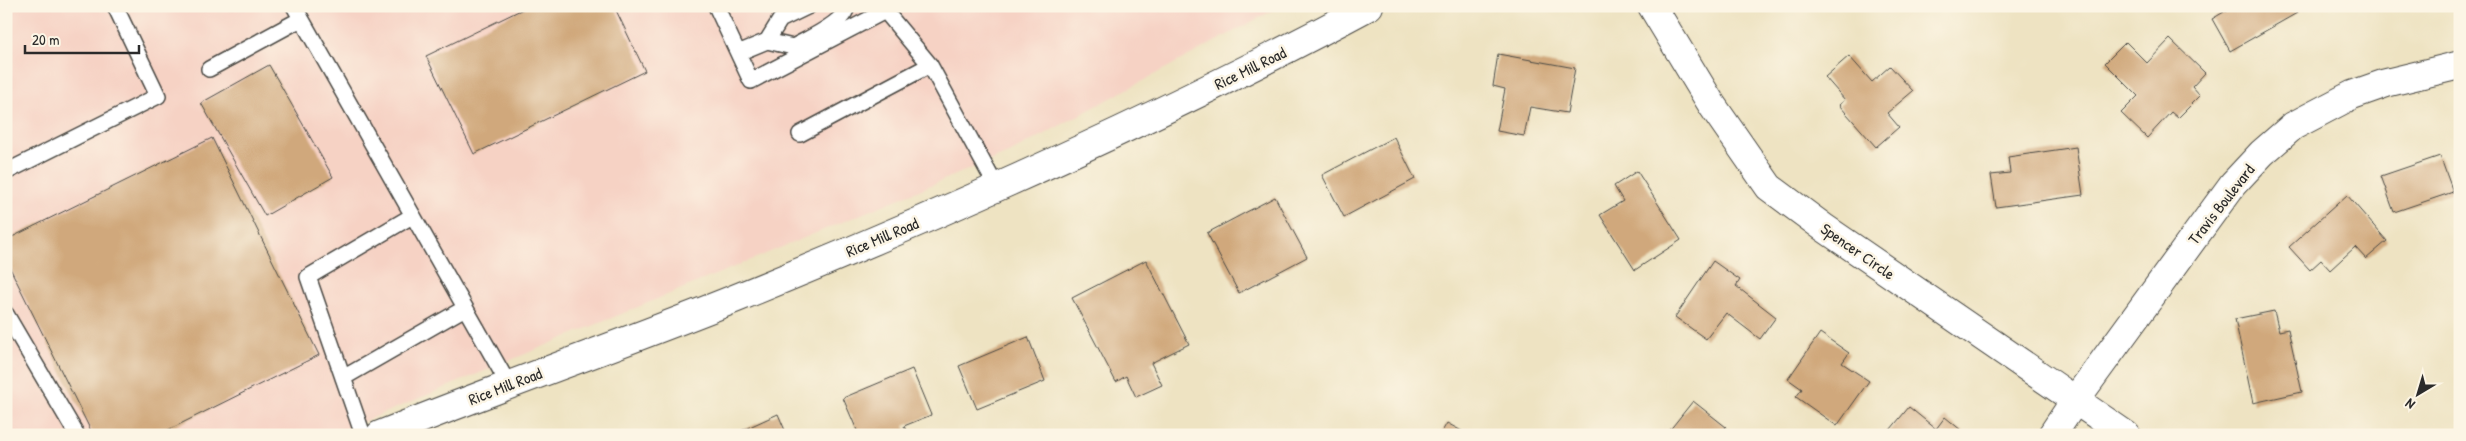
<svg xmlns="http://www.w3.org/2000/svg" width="2466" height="441" font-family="'Patrick Hand',sans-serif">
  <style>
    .built { fill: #f6d2c4 }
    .building { fill: #d0a87c }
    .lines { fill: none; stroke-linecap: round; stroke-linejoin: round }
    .service-casing { stroke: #484742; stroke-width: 18 }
    .minor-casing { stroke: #484742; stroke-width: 30 }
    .service { stroke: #fff; stroke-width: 15 }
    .minor { stroke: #fff; stroke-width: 28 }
    .labels { text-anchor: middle; stroke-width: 5; stroke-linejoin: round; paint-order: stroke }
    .street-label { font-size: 16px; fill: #2b2b2b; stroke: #fcf5e5 }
  </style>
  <rect width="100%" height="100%" fill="#fcf5e5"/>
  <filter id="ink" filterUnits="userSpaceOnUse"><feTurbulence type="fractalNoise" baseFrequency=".02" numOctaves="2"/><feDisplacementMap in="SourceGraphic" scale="10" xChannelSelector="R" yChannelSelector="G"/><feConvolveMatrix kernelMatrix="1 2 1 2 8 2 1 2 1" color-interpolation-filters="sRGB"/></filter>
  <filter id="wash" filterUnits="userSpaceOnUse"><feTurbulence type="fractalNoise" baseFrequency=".0096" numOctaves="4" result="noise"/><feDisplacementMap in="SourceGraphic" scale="20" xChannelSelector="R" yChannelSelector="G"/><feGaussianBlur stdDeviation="1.12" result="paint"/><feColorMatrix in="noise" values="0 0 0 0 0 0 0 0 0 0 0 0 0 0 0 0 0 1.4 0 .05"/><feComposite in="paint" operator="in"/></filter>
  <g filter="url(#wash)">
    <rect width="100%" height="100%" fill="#eee3c2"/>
    <path class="built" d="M6 6H1281L1013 151 331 435H6Z"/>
    <g id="blocks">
      <path class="building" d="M529 6H614L645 71 474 154 426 56Z
        M2234 6H2292L2297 13 2230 51 2212 19Z
        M2170 39 2205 73 2192 87 2200 96 2178 118 2171 112 2147 138 2121 113 2138 96 2105 63 2126 42 2147 63Z
        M1498 54 1575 68 1567 113 1530 107 1524 136 1497 131 1505 89 1493 86Z
        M1849 56 1872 82 1890 66 1913 91 1887 113 1899 127 1876 147 1839 105 1845 100 1825 77Z
        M269 65 333 177 265 216 201 103Z
        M1394 137 1415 179 1344 217 1322 175Z
        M212 138 319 355 158 435H93L6 260V240Z
        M2076 147 2083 195 1996 207 1991 175 2010 173 2008 157Z
        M2440 156 2453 192 2394 212 2381 176Z
        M1637 171 1681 240 1635 270 1600 215 1623 201 1614 186Z
        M2347 195 2387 241 2366 259 2355 247 2330 270 2321 260 2310 270 2289 247Z
        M1275 197 1307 257 1239 293 1207 233Z
        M1146 260 1189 344 1151 363 1162 385 1136 397 1126 376 1116 382 1072 298Z
        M1713 261 1740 280 1736 286 1776 317 1760 339 1726 313 1706 339 1675 317Z
        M2274 311 2279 331 2288 329 2302 392 2253 403 2235 319Z
        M1820 333 1849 353 1842 363 1869 381 1837 426 1796 397 1802 389 1788 379Z
        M1028 337 1045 381 977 409 959 366Z
        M912 369 931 415 904 426 908 435H859L843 398Z
        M1693 401 1726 427 1721 435H1673L1669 431Z
        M1909 407 1936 429 1945 417 1967 435H1886Z
        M778 414 787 435H732Z
        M1447 423 1469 435H1440Z"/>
    </g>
  </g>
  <g filter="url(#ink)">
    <use href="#blocks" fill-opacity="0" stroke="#484742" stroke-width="1"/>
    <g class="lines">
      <defs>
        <path id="service" d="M294 6 509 385
          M716 6 751 81 883 12
          M881 6 930 65 996 186
          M767 41 793 47C807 39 845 23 847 6
          M738 53 767 41 780 20 809 6
          M209 69 301 19
          M800 134 930 65
          M6 172 158 96 115 6
          M6 314 77 435
          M343 378 465 308
          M363 435 308 277 412 216"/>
        <path id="minor" d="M1652 6 1712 105 1769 187 1823 227 2126 435
          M380 435C499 387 620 345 739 297 953 210 1166 115 1369 6
          M2052 435 2076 399 2233 184 2262 153 2293 126 2352 95 2386 83 2460 65"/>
      </defs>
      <use href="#service" class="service-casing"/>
      <use href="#minor" class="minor-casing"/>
      <use href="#service" class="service"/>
      <use href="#minor" class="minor"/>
    </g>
  </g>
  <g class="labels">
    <g class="street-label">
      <text transform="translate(1250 68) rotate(-26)" y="6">Rice Mill Road</text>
      <text transform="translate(2221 204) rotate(-52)" y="6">Travis Boulevard</text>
      <text transform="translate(882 237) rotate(-23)" y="6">Rice Mill Road</text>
      <text transform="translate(1858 251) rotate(35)" y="6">Spencer Circle</text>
      <text transform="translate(505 386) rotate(-21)" y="6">Rice Mill Road</text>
    </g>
  </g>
  <rect width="2466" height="441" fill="none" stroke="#fcf5e5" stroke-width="25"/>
  <g transform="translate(2418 394) rotate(218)" stroke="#fcf5e5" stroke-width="4" paint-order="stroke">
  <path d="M0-4L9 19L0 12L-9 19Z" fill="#2b2b2b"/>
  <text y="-8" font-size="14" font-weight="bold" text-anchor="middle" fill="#2b2b2b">N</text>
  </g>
  <path d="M25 45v8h114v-8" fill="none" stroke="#2b2b2b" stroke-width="2.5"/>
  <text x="32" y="45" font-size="15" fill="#2b2b2b" stroke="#fcf5e5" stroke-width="4" paint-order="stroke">20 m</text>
</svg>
